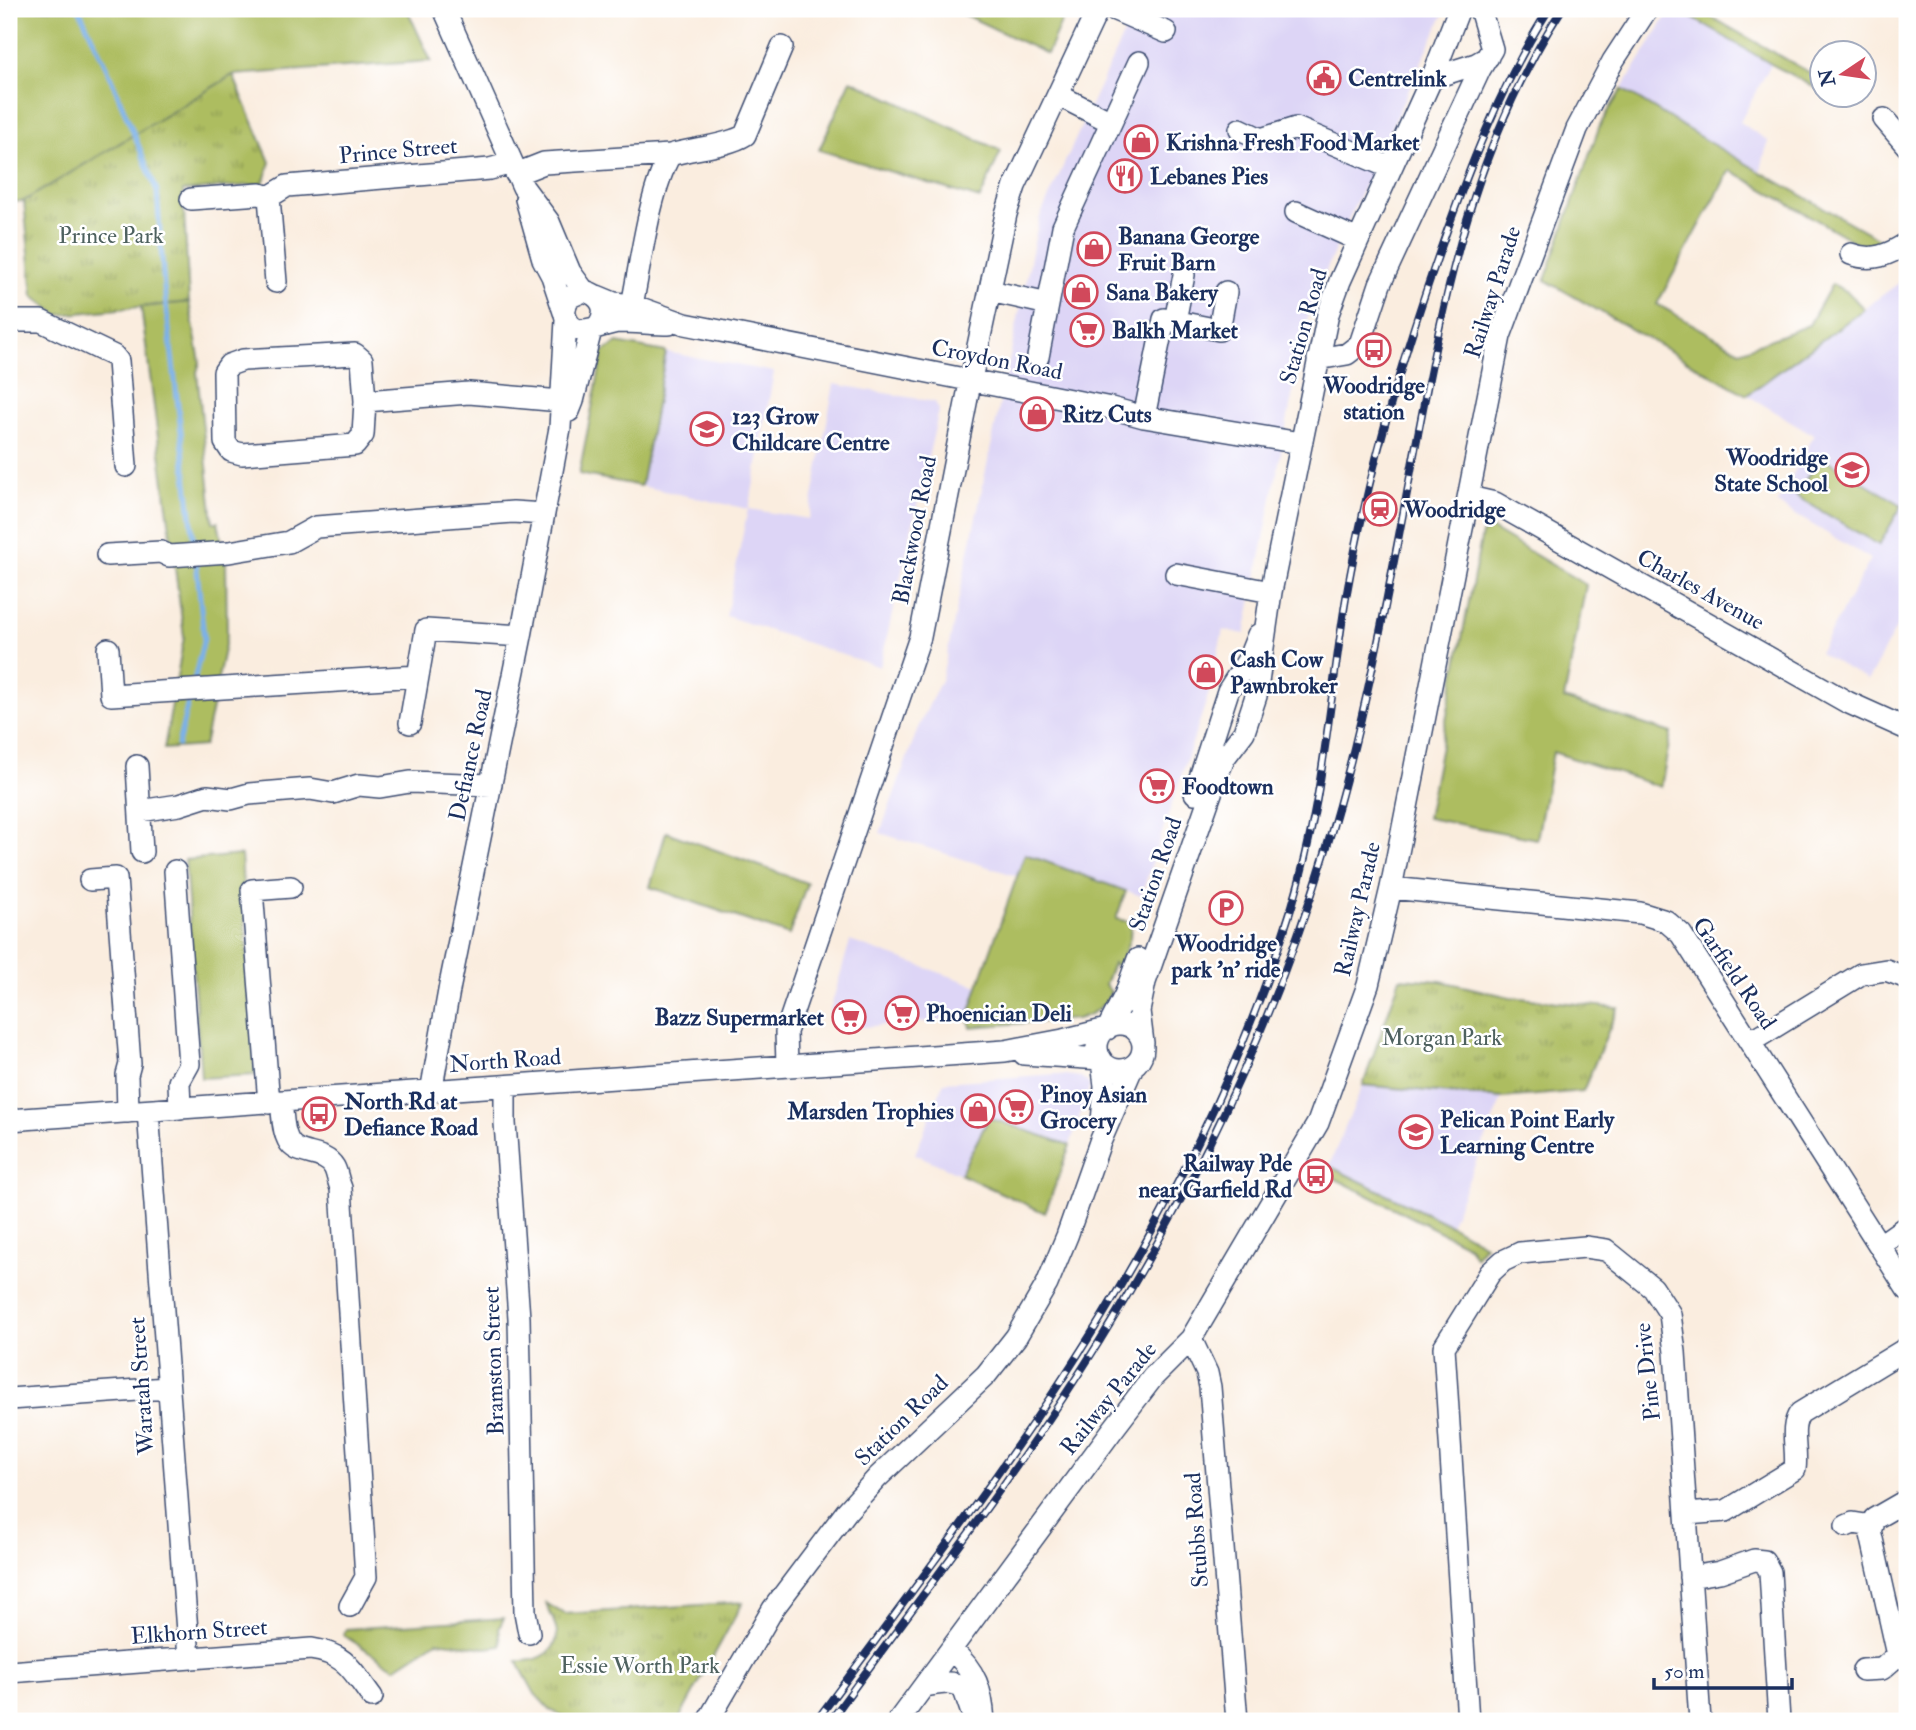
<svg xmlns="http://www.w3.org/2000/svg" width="1916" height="1730" font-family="'IM FELL Double Pica',serif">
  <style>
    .built { fill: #ddd5f6 }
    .grass { fill: #adbd60; stroke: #64765f; stroke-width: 2 }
    .park { fill: url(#park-tufts); stroke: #64765f; stroke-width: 2 }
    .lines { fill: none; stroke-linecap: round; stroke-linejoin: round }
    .stream { stroke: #7ab1e9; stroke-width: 5 }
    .minor-casing { stroke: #3c4c71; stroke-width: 24 }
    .minor { stroke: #fff; stroke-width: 21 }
    .rail-casing { stroke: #1b2f5e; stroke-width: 8 }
    .rail { stroke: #fff; stroke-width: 5; stroke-dasharray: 16; stroke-linecap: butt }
    .labels { text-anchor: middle; stroke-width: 5; stroke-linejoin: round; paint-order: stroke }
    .poi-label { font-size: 23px; font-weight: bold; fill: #1b2f5e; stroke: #fff; text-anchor: start }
    .street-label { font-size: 23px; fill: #1b2f5e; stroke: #fff }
    .park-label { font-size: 23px; fill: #4e615f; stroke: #fff }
  </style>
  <defs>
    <pattern id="park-tufts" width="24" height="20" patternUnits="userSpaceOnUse" patternTransform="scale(1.75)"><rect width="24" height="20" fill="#adbd60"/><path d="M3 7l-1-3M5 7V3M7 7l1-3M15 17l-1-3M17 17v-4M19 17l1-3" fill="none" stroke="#8c9a52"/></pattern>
  </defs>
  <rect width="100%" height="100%" fill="#fff"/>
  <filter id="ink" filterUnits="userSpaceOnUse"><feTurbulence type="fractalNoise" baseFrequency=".0143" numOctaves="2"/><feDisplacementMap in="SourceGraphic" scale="14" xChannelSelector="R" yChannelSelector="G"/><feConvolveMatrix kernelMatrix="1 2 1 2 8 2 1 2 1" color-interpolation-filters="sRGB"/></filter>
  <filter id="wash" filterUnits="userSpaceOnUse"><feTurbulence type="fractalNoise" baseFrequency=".00686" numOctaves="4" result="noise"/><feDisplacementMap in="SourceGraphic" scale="28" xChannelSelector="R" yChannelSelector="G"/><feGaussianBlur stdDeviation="1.57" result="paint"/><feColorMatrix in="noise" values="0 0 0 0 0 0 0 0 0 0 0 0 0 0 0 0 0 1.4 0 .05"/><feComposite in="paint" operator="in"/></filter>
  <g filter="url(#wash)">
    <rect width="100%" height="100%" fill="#faeddf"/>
    <path class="built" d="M1135 9H1446L1341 235 1309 311 1245 634 1223 630 1209 693 1141 896 1026 854 1017 876 880 833 918 728 942 678 1039 219Z
      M1671 9H1677L1771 64 1740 122 1768 141 1760 174 1622 89Z
      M1907 277V608L1868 680 1819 653 1871 559 1777 504 1814 435 1747 395Z
      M666 352 774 372 749 509 809 519 834 384 935 402 939 410 880 667 726 616 748 509 641 486Z
      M850 941 978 986 968 1018 839 1029 829 1014Z
      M1057 1074 1081 1077 1090 1085 1070 1145 990 1119 960 1174 915 1154 944 1082Z
      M1363 1085 1502 1098 1450 1225 1329 1166Z"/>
    <path class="grass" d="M9 9H407L431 61 233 75 24 201 9 202Z
      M953 9H1067L1047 54Z
      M1677 9H1697L1821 79V91L1771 64Z
      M851 80 1001 151 980 199 819 150Z
      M1622 89 1710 143 1884 242 1872 246 1855 242 1730 170 1657 304 1740 351 1809 325 1832 284 1848 292 1864 309 1747 395 1545 280 1600 125Z
      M189 302 200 362 197 372 213 522H218L226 560 227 635 204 746 164 749 184 637 141 307Z
      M617 343 666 352 641 486 579 474 603 352Z
      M1820 456 1902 505 1879 545 1796 496Z
      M1490 528 1586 585 1564 699 1671 733 1661 787 1553 752 1537 839 1427 818 1482 534Z
      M666 832 807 883 789 935 650 887Z
      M1025 854 1126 891 1116 919 1131 922 1130 938 1119 968 1113 963 1105 985 1111 992C1103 1008 1094 1014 1077 1019L971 1027 968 1018 978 986Z
      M241 855 255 1075 201 1078 185 860Z
      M989 1118 1070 1145 1045 1213 960 1174Z
      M1329 1166 1450 1225 1485 1245 1475 1257 1469 1246 1326 1174Z
      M504 1618 499 1628 501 1646 486 1648 437 1641 395 1668 343 1635 346 1629Z"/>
    <path class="park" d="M233 75 270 162 263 184 183 191 189 302 58 315 33 296 24 201Z
      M1400 978 1441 981 1510 997 1618 1008 1583 1091 1502 1098 1363 1085Z
      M743 1602 678 1721H573L550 1710 535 1694 517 1661C533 1662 555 1656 557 1636 558 1626 549 1612 546 1603L564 1614Z"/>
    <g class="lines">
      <path class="stream" d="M79 9 109 73 157 191 164 287 195 550
        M193 685 204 638 196 560
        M178 745 190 694"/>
    </g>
  </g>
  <g filter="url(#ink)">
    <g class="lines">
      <defs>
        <path id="minor" d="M444 9 523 187 549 222 570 272 584 291
          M1113 9 1166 32
          M1432 78 1476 64 1488 57
          M1058 95 1111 122
          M1884 119 1907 146
          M1240 129 1261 139 1296 128 1391 168
          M516 174 544 163 670 155
          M191 199 260 194 269 197
          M526 199 543 259 552 276 564 312
          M1296 212 1358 240
          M1851 254C1872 262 1889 255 1907 243
          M276 282 269 197 287 186 490 169 512 163
          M990 291 1048 304
          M597 296 614 303 632 305 685 324 1111 408 1144 417 1300 443
          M632 305C641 262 649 192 670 155 692 148 728 146 745 135L782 47
          M9 321H41L114 356 118 361 126 466
          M1175 321 1184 275
          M598 326C609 311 602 295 584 291L570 297C566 304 563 310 566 318 575 342 602 323 619 322 636 322 653 324 669 324
          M1038 357 1063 227 1139 62
          M1318 359 1347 354 1360 344 1380 284 1480 69 1492 49 1480 9
          M365 401 363 435 355 445 242 454 231 451 225 442 224 372 229 365 243 360 355 354 362 360 365 401 469 393 561 401
          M569 411 573 401 591 330
          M1144 417 1164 319 1219 330 1226 292
          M1469 497 1495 503 1847 702 1907 729
          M107 555 161 552 169 556 229 552 289 542 316 527 513 512 544 514
          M1176 574 1271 592
          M108 649 111 695 418 676
          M410 723 426 630 521 636
          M137 766 142 852
          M1195 793 1228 691 1248 660 1258 635
          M140 811 179 805 207 796 231 799 249 794 310 789 333 793 359 785 380 787 410 782 491 785
          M175 871 189 1064 179 1082 180 1109
          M90 880 116 878 130 1064 127 1075 128 1112
          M1391 888 1640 913 1666 921 1681 934 1907 1289
          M1097 1047a23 23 0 1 1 46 0a23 23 0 1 1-46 0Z
          M1108 1028 1125 995 1138 959
          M1750 1042 1861 974 1886 970 1907 978
          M1143 1043 1139 1011 1145 982 1218 773 1225 757 1244 732 1256 696 1271 592 1328 314 1340 281 1434 73 1459 9
          M1024 1054 1101 1059
          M787 1065 786 1032 920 637 967 398 1006 214 1015 186 1098 9
          M505 1087V1123L519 1318 525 1612 529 1633
          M431 1092 450 985 521 636 560 428 566 320
          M281 1102C283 1114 282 1129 288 1140 297 1158 323 1149 334 1167 337 1172 338 1181 341 1188L366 1577 350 1606
          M269 1103 252 890 291 887
          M148 1111 189 1658
          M9 1120 1005 1051 1063 1040 1107 1029
          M1102 1122 1105 1086 1102 1061
          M1880 1245 1907 1226
          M1191 1339 1207 1373 1210 1387 1237 1721
          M9 1399 167 1388
          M1907 1500 1874 1519 1870 1530 1898 1655 1907 1660
          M1686 1514 1726 1511 1795 1469C1798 1450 1789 1428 1800 1413L1907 1348
          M1846 1526 1853 1523 1872 1526
          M1690 1577 1720 1572 1754 1560 1764 1561 1770 1572 1779 1721
          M951 1650C976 1670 982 1691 984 1721
          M1863 1670 1882 1669 1898 1655
          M9 1672 311 1649C346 1654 352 1670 372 1697
          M924 1686C938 1684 951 1680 963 1687L974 1719
          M708 1721 773 1609 847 1511 878 1477 986 1375 1016 1337 1047 1284 1067 1236 1100 1142 1133 1066
          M898 1721 1114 1428 1153 1377 1191 1339 1318 1123 1368 985 1391 888 1500 336 1577 129 1613 61 1647 9
          M1468 1721 1444 1347 1490 1273 1503 1261 1520 1253 1585 1247 1606 1250 1653 1288 1670 1314 1675 1352 1700 1721"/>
      </defs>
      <use href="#minor" class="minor-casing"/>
      <use href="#minor" class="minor"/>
      <defs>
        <path id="rail" d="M816 1721C913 1589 1015 1458 1101 1318 1180 1189 1247 1051 1292 906 1323 805 1329 701 1346 598 1366 482 1398 370 1437 259 1467 173 1500 86 1549 9
          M830 1721C921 1596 1017 1474 1099 1342 1194 1189 1272 1026 1325 853 1365 723 1389 589 1414 455 1445 294 1471 150 1562 9"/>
      </defs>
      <use href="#rail" class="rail-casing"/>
      <use href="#rail" class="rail"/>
    </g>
  </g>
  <defs>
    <symbol id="civic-ring" viewBox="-11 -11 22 22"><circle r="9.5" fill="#fff" stroke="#d1495b" stroke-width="1.5"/><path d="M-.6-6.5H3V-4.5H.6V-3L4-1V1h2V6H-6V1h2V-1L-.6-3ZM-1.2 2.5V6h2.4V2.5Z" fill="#d1495b"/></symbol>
    <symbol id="shop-ring" viewBox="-11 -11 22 22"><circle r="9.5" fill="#fff" stroke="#d1495b" stroke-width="1.5"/><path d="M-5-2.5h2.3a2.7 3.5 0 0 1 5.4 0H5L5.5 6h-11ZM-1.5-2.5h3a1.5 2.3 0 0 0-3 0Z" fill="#d1495b"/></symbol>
    <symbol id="restaurant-ring" viewBox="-11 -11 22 22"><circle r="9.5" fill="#fff" stroke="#d1495b" stroke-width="1.5"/><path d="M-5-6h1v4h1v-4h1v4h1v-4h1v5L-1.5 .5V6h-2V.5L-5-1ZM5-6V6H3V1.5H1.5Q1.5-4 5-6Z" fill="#d1495b"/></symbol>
    <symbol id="supermarket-ring" viewBox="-11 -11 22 22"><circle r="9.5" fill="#fff" stroke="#d1495b" stroke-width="1.5"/><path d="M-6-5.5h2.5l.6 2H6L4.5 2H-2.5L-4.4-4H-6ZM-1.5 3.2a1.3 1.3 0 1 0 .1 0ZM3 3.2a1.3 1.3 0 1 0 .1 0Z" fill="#d1495b"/></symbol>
    <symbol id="bus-ring" viewBox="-11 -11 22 22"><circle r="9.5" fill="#fff" stroke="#d1495b" stroke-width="1.5"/><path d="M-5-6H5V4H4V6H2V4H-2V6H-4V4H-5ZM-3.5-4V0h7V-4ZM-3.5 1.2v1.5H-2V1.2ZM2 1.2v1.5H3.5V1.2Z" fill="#d1495b"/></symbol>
    <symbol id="school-ring" viewBox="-11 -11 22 22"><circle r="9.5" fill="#fff" stroke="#d1495b" stroke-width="1.5"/><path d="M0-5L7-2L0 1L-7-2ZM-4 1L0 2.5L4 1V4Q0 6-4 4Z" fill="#d1495b"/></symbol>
    <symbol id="station-ring" viewBox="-11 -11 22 22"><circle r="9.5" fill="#fff" stroke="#d1495b" stroke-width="1.5"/><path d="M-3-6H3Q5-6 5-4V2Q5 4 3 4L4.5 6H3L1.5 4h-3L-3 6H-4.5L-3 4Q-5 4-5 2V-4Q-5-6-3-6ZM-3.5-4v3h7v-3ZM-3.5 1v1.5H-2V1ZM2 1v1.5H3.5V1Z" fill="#d1495b"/></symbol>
    <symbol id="parking-ring" viewBox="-11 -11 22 22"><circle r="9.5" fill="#fff" stroke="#d1495b" stroke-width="1.5"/><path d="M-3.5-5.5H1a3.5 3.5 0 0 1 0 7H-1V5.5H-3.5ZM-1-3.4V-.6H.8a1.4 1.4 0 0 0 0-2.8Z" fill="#d1495b"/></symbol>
  </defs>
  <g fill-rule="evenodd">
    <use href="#civic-ring" x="1305" y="59" width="38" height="38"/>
    <use href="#shop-ring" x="1122" y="123" width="38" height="38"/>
    <use href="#restaurant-ring" x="1106" y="157" width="38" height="38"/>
    <use href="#shop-ring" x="1075" y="230" width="38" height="38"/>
    <use href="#shop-ring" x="1062" y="273" width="38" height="38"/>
    <use href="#supermarket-ring" x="1068" y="311" width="38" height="38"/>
    <use href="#bus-ring" x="1355" y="331" width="38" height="38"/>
    <use href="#shop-ring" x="1018" y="395" width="38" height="38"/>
    <use href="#school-ring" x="688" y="410" width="38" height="38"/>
    <use href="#school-ring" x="1833" y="451" width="38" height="38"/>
    <use href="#station-ring" x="1361" y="490" width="38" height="38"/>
    <use href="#shop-ring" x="1187" y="653" width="38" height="38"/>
    <use href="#supermarket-ring" x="1138" y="767" width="38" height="38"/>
    <use href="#parking-ring" x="1207" y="889" width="38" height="38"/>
    <use href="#supermarket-ring" x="883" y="994" width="38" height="38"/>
    <use href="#supermarket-ring" x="830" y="998" width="38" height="38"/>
    <use href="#supermarket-ring" x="997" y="1088" width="38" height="38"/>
    <use href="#shop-ring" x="959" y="1092" width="38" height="38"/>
    <use href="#bus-ring" x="300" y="1095" width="38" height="38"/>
    <use href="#school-ring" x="1397" y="1113" width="38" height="38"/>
    <use href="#bus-ring" x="1297" y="1157" width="38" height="38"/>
  </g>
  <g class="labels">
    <g class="poi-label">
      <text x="1348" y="86">Centrelink</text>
      <text x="1166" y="150">Krishna Fresh Food Market</text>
      <text x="1150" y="184">Lebanes Pies</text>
      <text x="1118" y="244">Banana George<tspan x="1118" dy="26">Fruit Barn</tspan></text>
      <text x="1106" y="300">Sana Bakery</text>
      <text x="1112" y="338">Balkh Market</text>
      <text x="1374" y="393" text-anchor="middle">Woodridge<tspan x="1374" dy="26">station</tspan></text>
      <text x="1062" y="422">Ritz Cuts</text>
      <text x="732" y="424">123 Grow<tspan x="732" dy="26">Childcare Centre</tspan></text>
      <text x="1828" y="465" text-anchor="end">Woodridge<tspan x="1828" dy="26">State School</tspan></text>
      <text x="1404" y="517">Woodridge</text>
      <text x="1230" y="667">Cash Cow<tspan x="1230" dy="26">Pawnbroker</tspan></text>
      <text x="1182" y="794">Foodtown</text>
      <text x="1226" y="951" text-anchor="middle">Woodridge<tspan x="1226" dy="26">park 'n' ride</tspan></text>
      <text x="926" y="1021">Phoenician Deli</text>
      <text x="824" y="1025" text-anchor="end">Bazz Supermarket</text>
      <text x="1040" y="1102">Pinoy Asian<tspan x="1040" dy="26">Grocery</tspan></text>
      <text x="344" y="1109">North Rd at<tspan x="344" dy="26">Defiance Road</tspan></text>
      <text x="954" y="1119" text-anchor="end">Marsden Trophies</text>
      <text x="1440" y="1127">Pelican Point Early<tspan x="1440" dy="26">Learning Centre</tspan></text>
      <text x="1292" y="1171" text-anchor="end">Railway Pde<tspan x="1292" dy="26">near Garfield Rd</tspan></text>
    </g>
    <g class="street-label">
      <text transform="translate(398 150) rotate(-5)" y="8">Prince Street</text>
      <text transform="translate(1492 292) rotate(-72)" y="8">Railway Parade</text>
      <text transform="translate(1303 326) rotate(-74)" y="8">Station Road</text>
      <text transform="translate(997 359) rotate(11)" y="8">Croydon Road</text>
      <text transform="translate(914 530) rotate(-79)" y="8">Blackwood Road</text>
      <text transform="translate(1701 589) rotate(29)" y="8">Charles Avenue</text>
      <text transform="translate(470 755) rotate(-78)" y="8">Defiance Road</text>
      <text transform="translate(1155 874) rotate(-71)" y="8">Station Road</text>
      <text transform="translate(1357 909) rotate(-77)" y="8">Railway Parade</text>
      <text transform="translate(1735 973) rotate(56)" y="8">Garfield Road</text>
      <text transform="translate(505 1060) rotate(-4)" y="8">North Road</text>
      <text transform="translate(493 1361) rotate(-92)" y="8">Bramston Street</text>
      <text transform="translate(1647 1372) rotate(-96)" y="8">Pine Drive</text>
      <text transform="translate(141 1386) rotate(-94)" y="8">Waratah Street</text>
      <text transform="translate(1108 1398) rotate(-51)" y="8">Railway Parade</text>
      <text transform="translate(901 1420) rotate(-44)" y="8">Station Road</text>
      <text transform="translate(1196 1530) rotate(-94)" y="8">Stubbs Road</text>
      <text transform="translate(199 1631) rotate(-4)" y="8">Elkhorn Street</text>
    </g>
    <g class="park-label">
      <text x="111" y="243">Prince Park</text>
      <text x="1442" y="1045">Morgan Park</text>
      <text x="640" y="1673">Essie Worth Park</text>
    </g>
  </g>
  <rect width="1916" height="1730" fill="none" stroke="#fff" stroke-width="35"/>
  <g transform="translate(1843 74) rotate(257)"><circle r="33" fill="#ffffff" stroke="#a4acbf" stroke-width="2"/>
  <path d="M0-5L12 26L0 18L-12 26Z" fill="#d1495b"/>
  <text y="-10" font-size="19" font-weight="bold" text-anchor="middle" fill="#1b2f5e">N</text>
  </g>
  <path d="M1654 1678v10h138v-10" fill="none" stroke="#1b2f5e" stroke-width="3.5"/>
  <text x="1664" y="1678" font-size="21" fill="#1b2f5e" stroke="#ffffff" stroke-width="5" paint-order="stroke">50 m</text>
</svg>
